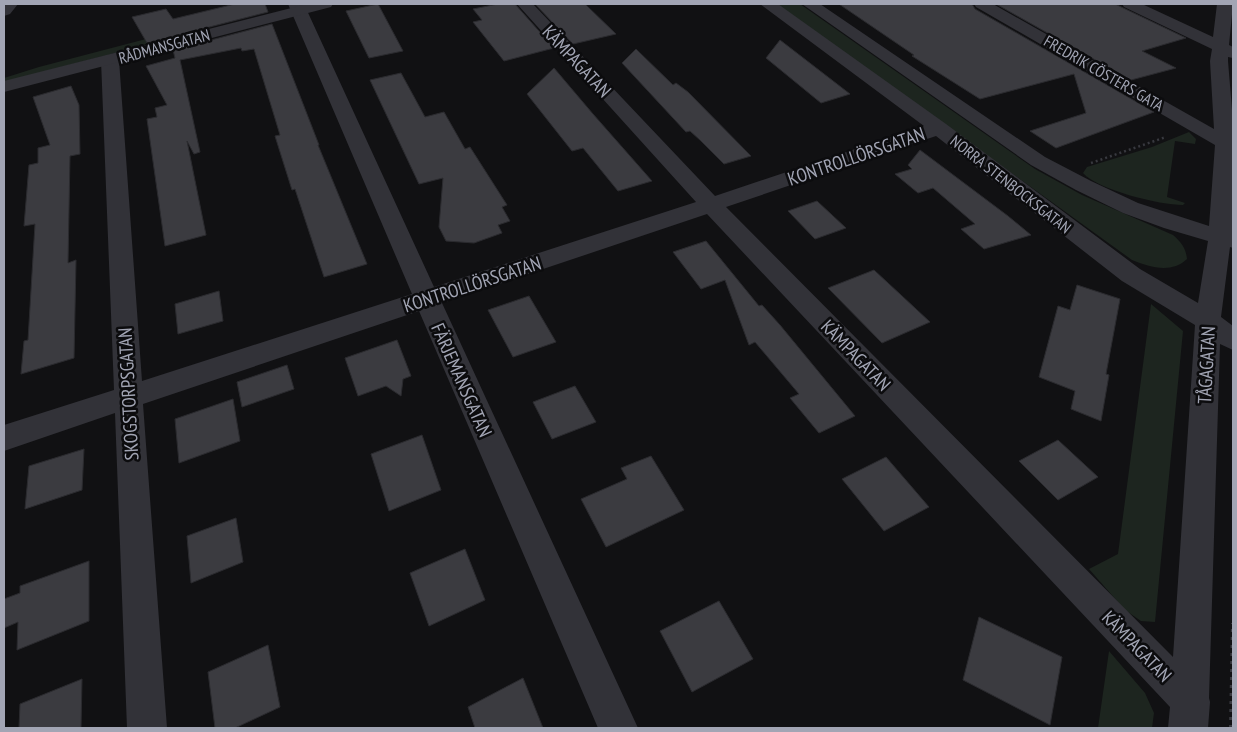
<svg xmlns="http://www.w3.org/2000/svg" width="1237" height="732" font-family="'PT Sans Narrow',sans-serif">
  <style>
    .green { fill: #1d251f }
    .building { fill: #3b3b40; stroke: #2b2b2f }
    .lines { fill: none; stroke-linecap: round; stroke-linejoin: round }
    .path-far1 { stroke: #38393f; stroke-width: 2.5; stroke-dasharray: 2 3; stroke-linecap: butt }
    .path { stroke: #38393f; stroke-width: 4; stroke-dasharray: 3 5; stroke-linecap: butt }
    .minor { fill: #323238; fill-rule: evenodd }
    .tertiary { fill: #323238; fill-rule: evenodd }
    .labels { text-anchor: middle; stroke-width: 5; stroke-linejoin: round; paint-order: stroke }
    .far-street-label { font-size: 16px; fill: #a2a5b4; stroke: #0c0c0e }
    .street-label { font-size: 19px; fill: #a2a5b4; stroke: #0c0c0e }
  </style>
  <rect width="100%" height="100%" fill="#111113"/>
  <path class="green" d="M777 4H800L1035 169 1082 195 1173 235C1181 242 1186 248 1187 259 1171 274 1150 267 1132 260Z
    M169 33 170 35 138 47 4 82V78L39 67Z
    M1189 132 1196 139 1195 144 1175 141 1167 197 1185 203 1183 205C1160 205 1098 190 1083 173L1087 167 1152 147Z
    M1151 304 1183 331 1155 622 1141 621 1125 610 1089 569 1118 554Z
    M1109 651 1145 693 1154 713 1152 728H1098Z"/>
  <path class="building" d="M235 4H265L268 12 147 43 132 17 166 9 173 19Z
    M378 4 403 51 369 58 346 11Z
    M498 4H515L554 48 504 61 473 22 482 20 473 9Z
    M535 4H585L616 34 573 44Z
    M839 4H972L975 9 1154 112 1056 148 1030 131 1086 113 1074 74 980 99 912 56 914 55Z
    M996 4H1115L1186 38 1142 51 1176 68 1131 80Z
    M272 24 319 145H318L367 264 324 277 295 189 292 190 275 136 280 135 254 49 242 51 241 48 180 60 200 152 194 154 187 141 206 235 165 246 147 119 157 117 155 108 167 105 146 66 175 58 173 50Z
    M780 40 850 94 821 103 766 58Z
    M636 49 673 85 676 83 688 92 751 156 724 164 701 141 690 131 686 132 622 63Z
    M554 68 593 114 652 181 618 191 583 148 572 151 527 94Z
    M401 73 425 117 444 112 465 149 470 147 507 205 502 207 510 221 498 225 502 233 474 243 446 241 439 227 443 178 419 184 370 80Z
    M71 86 79 105 80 154 70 156 68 263 76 260 74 358 21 374 24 341 28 340 35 224 24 226 29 165 38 163V148L50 145 33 97Z
    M920 150 1008 216 1031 235 984 249 961 229 975 224 933 188 918 193 895 174 912 169 908 165Z
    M817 201 846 228 815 239 788 211Z
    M706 241 759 306 762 305 780 325 855 416 819 433 790 398 799 394 755 342 749 345 725 280 701 289 673 252Z
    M874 270 901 295 930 322 882 343 828 288Z
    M1077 285 1120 299 1106 374 1109 375 1101 421 1071 409 1075 391 1039 377 1058 306 1070 310Z
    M219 291 223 321 178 334 175 304Z
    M529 296 556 342 513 357 488 310Z
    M397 340 411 376 403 379 401 396 386 386 358 396 345 358Z
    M287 365 294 389 242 407 237 382Z
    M575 386 596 422 552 439 533 402Z
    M233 399 240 441 179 463 175 419Z
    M422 435 441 490 389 511 371 454Z
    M1058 440 1098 477 1058 500 1019 461Z
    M84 449 82 490 25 509 29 466Z
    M651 456 684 510 606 547 581 499 627 479 621 468Z
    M886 457 929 507 884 531 842 479Z
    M236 518 243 562 191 583 187 536Z
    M465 549 485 600 429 626 410 573Z
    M89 561V621L17 650 18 622 4 628V599L20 593V586Z
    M719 601 753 659 692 692 660 631Z
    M979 617 1062 657 1050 725 963 680Z
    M268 645 280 707 235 728H215L208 672Z
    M523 678 543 728H475L468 707Z
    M82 679 81 728H19L20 704Z"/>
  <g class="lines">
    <path class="path-far1" d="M1091 163 1166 137"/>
    <path class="path" d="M1231 728 1233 623"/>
    <path class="minor" d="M4 4H18L10 14 4 16Z
      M288 4H304L434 287 696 202 517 4H533L715 196 924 126 760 4H778L946 124 1140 269 1198 303 1208 241 1164 228 1123 213 1076 190 1031 165 802 4H820L1045 157 1091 181 1138 203 1209 226 1215 145 976 7 974 4H993L1214 129 1210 61 1212 49 1124 7 1122 4H1142L1213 37 1217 4H1233L1229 45 1233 47V58L1228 57V61L1233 122V248L1230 247 1221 317 1233 326V350L1220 344 1209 698 1210 702 1208 728H1168L1170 707 707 214 442 303 638 728H598L419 311 143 404 167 728H127L115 413 4 451V425L114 390 101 60 104 56 110 55 116 56 119 60 142 381 412 294ZM936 136 1122 281 1195 325 1173 657 726 207Z"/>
    <path class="tertiary" d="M307 4H333L331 7 4 92V81Z"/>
  </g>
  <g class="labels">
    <g class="far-street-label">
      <text transform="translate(164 46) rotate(-15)" y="6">RÅDMANSGATAN</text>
      <text transform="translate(1104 73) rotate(30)" y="6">FREDRIK CÖSTERS GATA</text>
      <text transform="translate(1011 184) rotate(38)" y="6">NORRA STENBOCKSGATAN</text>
    </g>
    <g class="street-label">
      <text transform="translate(577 61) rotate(47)" y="7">KÄMPAGATAN</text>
      <text transform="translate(856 156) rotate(-19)" y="7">KONTROLLÖRSGATAN</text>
      <text transform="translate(472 284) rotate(-18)" y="7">KONTROLLÖRSGATAN</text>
      <text transform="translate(856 355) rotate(46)" y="7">KÄMPAGATAN</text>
      <text transform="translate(1206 365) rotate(-87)" y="7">TÅGAGATAN</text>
      <text transform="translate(462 380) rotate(66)" y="7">FÄRJEMANSGATAN</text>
      <text transform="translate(128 394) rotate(-93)" y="7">SKOGSTORPSGATAN</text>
      <text transform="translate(1137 646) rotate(46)" y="7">KÄMPAGATAN</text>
    </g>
  </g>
  <rect width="1237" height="732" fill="none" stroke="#a2a5b4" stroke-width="10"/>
</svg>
